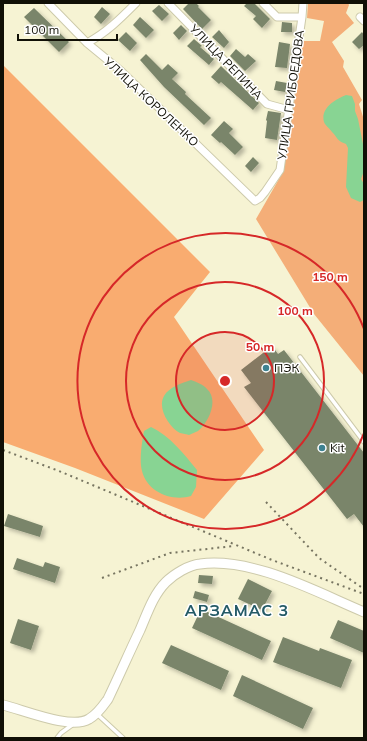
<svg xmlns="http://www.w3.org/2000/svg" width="367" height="741" font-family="Mulish,sans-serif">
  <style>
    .green { fill: #f4ae78 }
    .forest { fill: #f9ac70 }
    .water { fill: #88d493 }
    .building { fill: #7a856a; filter: url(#shadow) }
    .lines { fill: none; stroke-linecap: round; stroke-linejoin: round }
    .service-casing { stroke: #cdcaab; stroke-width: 5.5 }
    .minor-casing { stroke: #cdcaab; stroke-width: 9 }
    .tertiary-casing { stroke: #cdcaab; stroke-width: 11 }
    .service { stroke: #fff; stroke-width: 3.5 }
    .minor { stroke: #fff; stroke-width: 7 }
    .tertiary { stroke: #fff; stroke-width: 9 }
    .rail { stroke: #777561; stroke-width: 2; stroke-dasharray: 2 4; stroke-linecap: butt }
    .ring { fill: none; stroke: #d62828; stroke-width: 2 }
    .poi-dot { fill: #3e8291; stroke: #fff; stroke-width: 1.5 }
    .labels { text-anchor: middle; stroke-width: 3; stroke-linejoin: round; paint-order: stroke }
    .street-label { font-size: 12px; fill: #111006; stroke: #fff }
    .poi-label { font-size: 12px; fill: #111006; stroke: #fff; text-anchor: start }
    .district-label { font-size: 16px; font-weight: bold; letter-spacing: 1px; fill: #245a66; stroke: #fff }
    .centre { fill: #d62828; stroke: #fff; stroke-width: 2 }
    .ring-label { font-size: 12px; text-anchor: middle; font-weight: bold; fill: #d62828; stroke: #fff; stroke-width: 3; stroke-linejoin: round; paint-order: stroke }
  </style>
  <defs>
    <filter id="shadow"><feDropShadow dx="3" dy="3" stdDeviation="2" flood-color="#0004"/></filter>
  </defs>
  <rect width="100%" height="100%" fill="#f6f3d3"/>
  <path class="green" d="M308 3H348L349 5 346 13 354 23 332 42 344 61 343 67 362 100 359 104 364 120V376L314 314 256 219 283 172 303 41H320L324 21 307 18Z"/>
  <path class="forest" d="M3 65 210 272 174 317 264 450 204 519 75 468 3 442Z"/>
  <path class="water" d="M346 95 352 96 355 104V111L358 119 364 149V171L361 179 364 184V200L360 202 351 198 346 187 348 148 346 144C337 141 338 138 332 132 330 129 325 125 324 122 320 108 336 99 346 95Z
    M191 380C196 382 203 384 207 389 219 400 209 422 198 431 195 432 192 434 189 435 187 434 183 434 180 433 169 427 157 408 164 396 169 387 182 383 191 380Z
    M151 427C170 436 184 454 197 470L196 487 191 496C172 502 147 492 142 471 139 460 142 442 144 431Z"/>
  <path class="building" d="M189 3H196L199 6 198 7 211 20 202 29 183 9Z
    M247 3H254L270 19 262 28 253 19 256 16 244 6Z
    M159 5 169 14 162 21 152 11Z
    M102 7 110 14 101 24 94 17Z
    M34 8 69 42 59 52 24 17Z
    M140 17 154 30 146 38 133 25Z
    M282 22 292 23V32H281Z
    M181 25 187 31 179 40 173 33Z
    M219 30 229 42 224 48 212 37Z
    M126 32 137 43 130 51 118 40Z
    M362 32 364 35V45L359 49 352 42Z
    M194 39 202 46 200 47 214 59 209 65 187 46Z
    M279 42 290 44 287 68 275 67Z
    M236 49 245 57 248 54 256 61 245 71 230 56Z
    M146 54 162 70 168 64 178 73 172 79 186 92 185 94 211 118 204 125 164 87 140 60Z
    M221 66 259 103 253 110 221 82 219 84 211 77Z
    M276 81 287 83 285 92 274 90Z
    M268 111 281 113 277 140 265 138 267 121 266 120Z
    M224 121 233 129 229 133 243 147 235 155 221 142 220 143 211 135Z
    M253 157 259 163 251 172 245 166Z
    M272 346 278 354 284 350 364 453V527L354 514 347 519 244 387 251 383 241 370Z
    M8 514 43 526 40 537 4 526Z
    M17 558 43 567 45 562 60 567 55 583 13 569Z
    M199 575 213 576 212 584 198 583Z
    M248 579 272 591 262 610 238 599Z
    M195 591 209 595 207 602 193 598Z
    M201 609 271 641 262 660 192 628Z
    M18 619 39 626 31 650 10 643Z
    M338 620 364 631V653L330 638Z
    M283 637 319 651 320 648 352 660 341 688 273 662Z
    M171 645 229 671 221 690 162 663Z
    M242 675 313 708 303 729 233 696Z"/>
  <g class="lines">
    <defs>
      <path id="service" d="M300 357 364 442
        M97 714 123 738
        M57 738 61 733 72 725"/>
      <path id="minor" d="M48 3 87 43 121 71 255 201 260 198 265 192 280 170 302 17 303 3
        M168 3 267 104 289 110
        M263 3 277 17H302
        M360 17 364 21
        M87 43C106 33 120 19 136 3"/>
      <path id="tertiary" d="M3 705C24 710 71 730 89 719 98 714 103 706 108 699 119 676 129 653 140 630 147 614 153 595 166 582 174 574 189 565 200 564 253 557 316 592 364 612"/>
    </defs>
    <use href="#service" class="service-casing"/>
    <use href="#minor" class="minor-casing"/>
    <use href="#tertiary" class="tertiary-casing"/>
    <use href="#service" class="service"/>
    <use href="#minor" class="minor"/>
    <use href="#tertiary" class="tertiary"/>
    <path class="rail" d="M3 450 59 471 272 560 364 594
      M266 502 319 558 364 589
      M102 578 170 553 234 546"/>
  </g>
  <circle cx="225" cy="381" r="49" fill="#d62828" fill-opacity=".12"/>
  <g class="ring">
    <circle cx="225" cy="381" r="49"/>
    <circle cx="225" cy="381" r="99"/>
    <path d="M364 433A148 148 0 1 1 364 329"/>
  </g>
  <g class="poi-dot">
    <circle cx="266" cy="368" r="4"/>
    <circle cx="322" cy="448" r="4"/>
  </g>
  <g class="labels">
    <g class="street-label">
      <text transform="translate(226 62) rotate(46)" y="4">УЛИЦА РЕПИНА</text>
      <text transform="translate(291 95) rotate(-82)" y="4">УЛИЦА ГРИБОЕДОВА</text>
      <text transform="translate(151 102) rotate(43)" y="4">УЛИЦА КОРОЛЕНКО</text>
    </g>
    <g class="poi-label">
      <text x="274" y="372">ПЭК</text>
      <text x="330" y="452">Kit</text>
    </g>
    <g class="district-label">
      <text x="237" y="616">АРЗАМАС 3</text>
    </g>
  </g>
  <circle cx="225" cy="381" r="6" class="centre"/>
  <g class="ring-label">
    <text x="330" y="281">150 m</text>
    <text x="295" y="315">100 m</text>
    <text x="260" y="351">50 m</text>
  </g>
  <rect width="367" height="741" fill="none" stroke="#111006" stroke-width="8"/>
  <path d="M18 34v6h99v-6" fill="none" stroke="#111006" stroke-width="2"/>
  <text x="24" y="34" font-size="12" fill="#111006" stroke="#ffffff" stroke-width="3" paint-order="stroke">100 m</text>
</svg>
